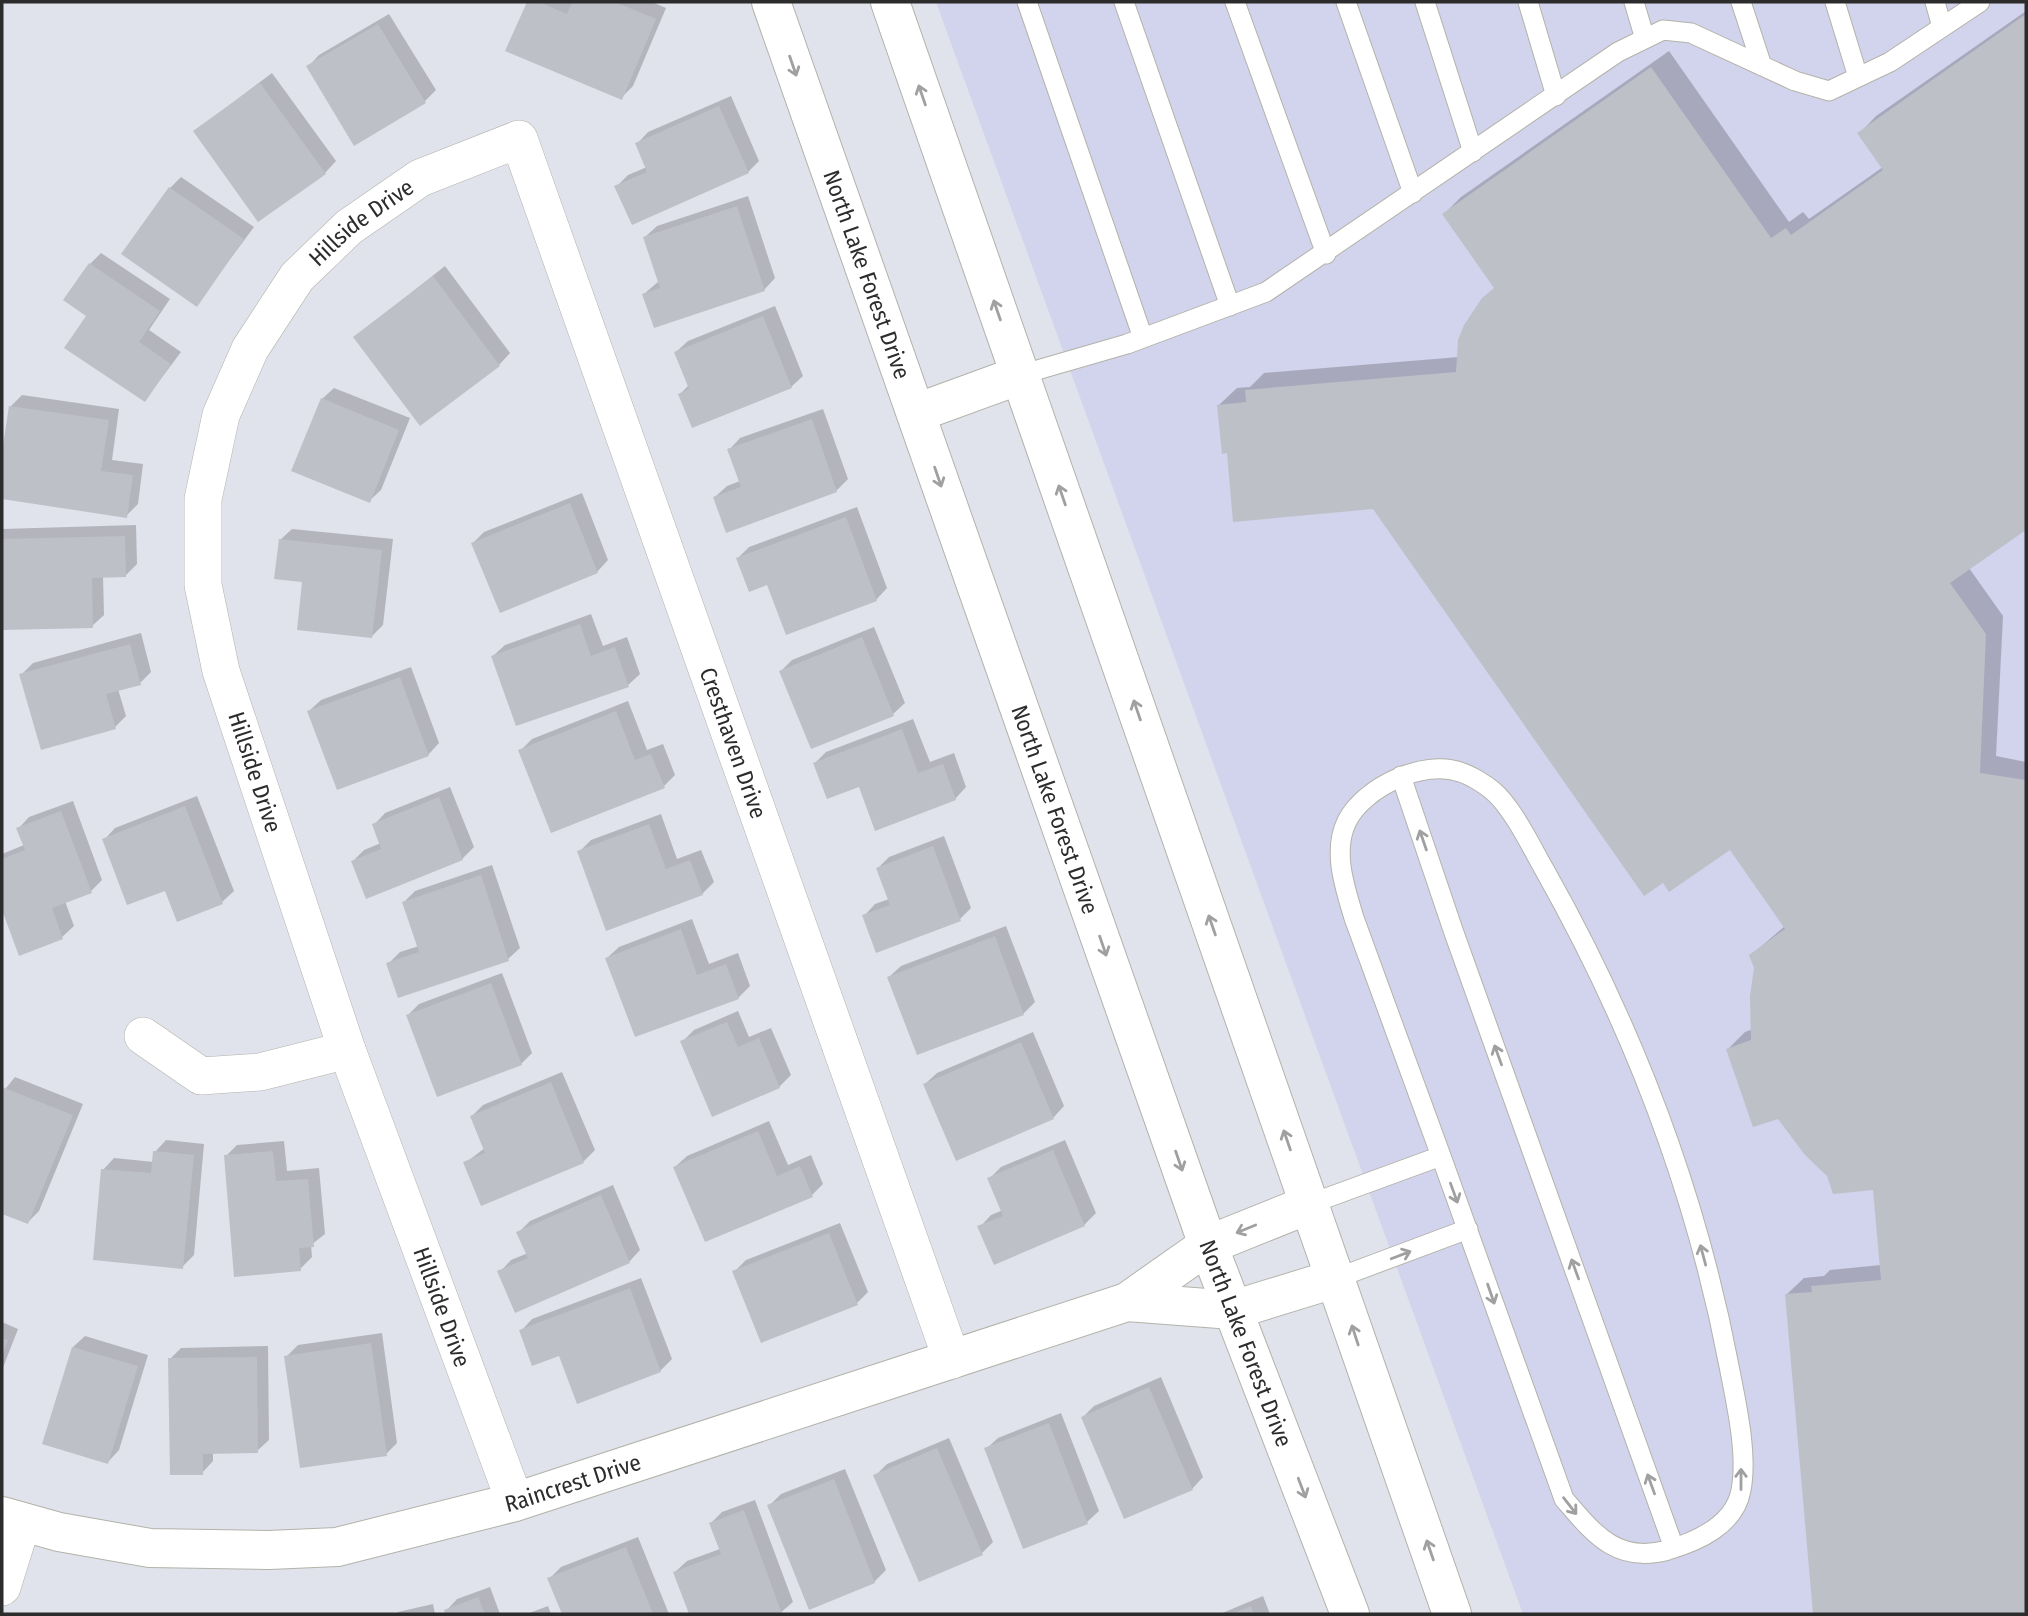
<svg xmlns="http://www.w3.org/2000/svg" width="2028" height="1616" font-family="'Fira Sans Condensed',sans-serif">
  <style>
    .education { fill: #d2d3ec }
    .shadow { fill: #0003 }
    .building { fill: #bec0c8 }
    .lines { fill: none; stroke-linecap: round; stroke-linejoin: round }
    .service-casing { stroke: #b3b3aa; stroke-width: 21 }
    .minor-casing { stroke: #b3b3aa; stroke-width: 38 }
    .tertiary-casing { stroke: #b3b3aa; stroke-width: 40 }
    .secondary-casing { stroke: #b3b3aa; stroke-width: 40 }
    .service { stroke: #fff; stroke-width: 19 }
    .minor { stroke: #fff; stroke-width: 37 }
    .tertiary { stroke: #fff; stroke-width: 38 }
    .secondary { stroke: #fff; stroke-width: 38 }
    .oneway { stroke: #a0a0a0 }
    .labels { text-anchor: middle; stroke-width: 5; stroke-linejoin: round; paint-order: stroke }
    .street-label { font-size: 23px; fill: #2c2c2c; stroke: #fff }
  </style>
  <rect width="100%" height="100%" fill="#e0e2ec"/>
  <path class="education" d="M936 2H2026V1614H1523Z"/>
  <path class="shadow" d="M529 2H652L666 8 633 86 621 98 508 50Z
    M2026 11V528L1969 568 2003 616 1996 756 2026 762V1614H1814L1786 1295 1804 1278 1824 1276 1830 1270 1881 1265 1874 1188 1828 1175 1728 1049 1745 1032 1753 1029 1756 968 1751 955 1785 926 1730 848 1663 881 1374 507 1229 451 1219 405 1237 388 1250 387 1264 373 1459 357 1496 287 1444 214 1461 197 1669 51 1789 222 1803 212 1809 219 1883 167 1859 134 1876 116Z
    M389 14 436 90 424 102 308 67 319 55Z
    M272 73 336 161 325 173 195 131Z
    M731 96 759 161 748 172 616 187 628 175 647 167 637 144 648 132Z
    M181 177 254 227 196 305 170 188Z
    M748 196 775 278 764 290 644 294 659 281 645 237 657 226Z
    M101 253 170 299 149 330 181 352 145 400 88 315 90 264Z
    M445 266 510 353 499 365 355 337Z
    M775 306 803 376 791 387 680 394 689 385 676 352 688 341Z
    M334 388 410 418 381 490 369 501 322 399Z
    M22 395 119 409 112 460 143 464 138 504 126 516 2 498V464L11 406Z
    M823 409 848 479 836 491 715 497 727 486 740 481 729 450 740 438Z
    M582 493 608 560 597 572 473 543 484 532Z
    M857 507 887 588 876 600 768 583 738 558 749 547Z
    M136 525 137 564 125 576H103L104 615 92 626 2 628V529Z
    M292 529 393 539 383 625 371 637 304 581 280 540Z
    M591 614 603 646 627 637 640 674 628 685 493 656 505 645Z
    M874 627 905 703 893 714 812 747 781 671 792 660Z
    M141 633 151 672 140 683 118 689 126 716 115 727 21 675 33 663Z
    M411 667 439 743 428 755 309 711 321 700Z
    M628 701 647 750 663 744 675 775 664 786 520 751 532 739Z
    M913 719 930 762 954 753 966 787 955 799 860 785 815 763 826 752Z
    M450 787 474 847 462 859 353 861 364 850 381 843 374 825 385 813Z
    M197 796 234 891 222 902 165 888 104 840 115 828Z
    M73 801 102 880 91 891 65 901 74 926 62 937 20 953 2 905V854L24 845 18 829 29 817Z
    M661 814 677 859 701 850 714 882 702 894 579 852 591 840Z
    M944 836 971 908 960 919 864 916 875 904 889 899 878 868 889 857Z
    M492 865 520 948 508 959 388 964 400 952 419 946 404 902 415 891Z
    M692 919 709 964 738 953 750 986 738 998 607 958 619 947Z
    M1006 926 1035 1002 1023 1014 889 977 901 966Z
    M502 973 532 1053 521 1064 408 1015 419 1004Z
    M738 1011 749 1037 771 1028 791 1075 779 1087 682 1042 694 1030Z
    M1033 1032 1064 1106 1053 1118 925 1084 937 1073Z
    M562 1072 595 1150 584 1161 482 1204 465 1163 485 1148 472 1116 483 1105Z
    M15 1077 83 1104 39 1211 28 1222 2 1212V1093Z
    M769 1121 788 1165 811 1155 823 1184 812 1195 675 1167 687 1156Z
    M166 1140 204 1144 194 1255 182 1267 103 1170 114 1158 154 1162 155 1152Z
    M1065 1140 1096 1213 1084 1225 980 1227 991 1215 1003 1210 989 1179 1001 1167Z
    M284 1141 287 1171 319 1168 325 1234 311 1245 312 1257 300 1269 226 1156 237 1145Z
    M613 1185 640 1250 629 1262 500 1272 511 1260 528 1253 519 1232 530 1221Z
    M840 1223 868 1292 857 1303 734 1272 746 1260Z
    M641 1278 672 1359 660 1371 560 1354 521 1331 532 1319Z
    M2 1322 18 1329 2 1370Z
    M382 1333 397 1443 386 1454 286 1357 298 1345Z
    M85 1336 148 1355 119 1450 108 1462 73 1347Z
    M268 1346 269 1440 257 1451 213 1452V1461L202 1473 170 1359 181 1348Z
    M1161 1377 1203 1477 1192 1489 1083 1417 1094 1406Z
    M1061 1413 1099 1511 1087 1522 1024 1546 986 1449 998 1438Z
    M949 1438 993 1542 982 1553 875 1476 887 1464Z
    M845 1469 886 1570 874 1582 769 1506 781 1494Z
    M755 1500 793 1602 779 1614H691L675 1572 687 1561 720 1549 711 1523 722 1512Z
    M638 1537 669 1614H563L549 1579 561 1567Z
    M490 1587 500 1614H447L446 1611 457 1599Z
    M1263 1596 1270 1614H1220Z
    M433 1604 435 1614H396L398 1612Z
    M548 1606 551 1614H527Z"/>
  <path class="building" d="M527 2H539L567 14 572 2H615L656 19 622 100 505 51Z
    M2026 14V530L1950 583 1986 634 1980 773 2026 780V1614H1813L1785 1294 1812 1292 1811 1286 1881 1280 1873 1190 1833 1194 1827 1176 1805 1155 1778 1119 1753 1127 1726 1049 1751 1040 1750 996 1754 968 1749 955 1785 929 1730 850 1669 892 1663 883 1644 896 1373 509 1233 522 1227 453 1222 454 1217 405 1246 402 1245 390 1456 372 1458 340 1464 325 1482 298 1494 288 1442 214 1651 67 1771 238 1786 228 1791 235 1883 170 1857 133Z
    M378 24 426 103 354 146 306 66Z
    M260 83 326 174 258 222 193 131Z
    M719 106 749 173 632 225 614 186 647 172 635 143Z
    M169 187 244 239 197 307 121 254Z
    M737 206 765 291 654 328 642 294 660 288 643 237Z
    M89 263 160 311 139 342 171 364 145 402 64 348 86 316 63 300Z
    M433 276 500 366 420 426 353 337Z
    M763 316 792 388 692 428 678 394 689 389 674 352Z
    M321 398 399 430 370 503 291 471Z
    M9 406 109 420 101 471 133 475 127 518 2 499V452Z
    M812 419 837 492 726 533 713 497 741 487 727 449Z
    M570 503 598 573 500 613 471 543Z
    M846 517 877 601 786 635 767 585 749 592 736 558Z
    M125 536 126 577 92 578 93 628 2 630V539Z
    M279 539 382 550 372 638 297 630 302 582 274 579Z
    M580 624 591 656 615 647 629 687 516 726 491 656Z
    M862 637 894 716 811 749 779 671Z
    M130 644 141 685 106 694 116 729 41 750 19 674Z
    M400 677 429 756 337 790 307 711Z
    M616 711 635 760 651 754 665 788 551 833 518 750Z
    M902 729 918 773 943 764 956 800 875 831 859 787 827 799 813 763Z
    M439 797 463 860 366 899 351 861 381 849 372 824Z
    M185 806 223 904 177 922 165 891 127 905 102 839Z
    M61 811 92 893 52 908 63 939 19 956 2 910V859L25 850 16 828Z
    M649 824 666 869 690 860 703 895 606 931 577 851Z
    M933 846 961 921 876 953 862 915 890 905 876 868Z
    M481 875 509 961 398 998 386 963 419 952 402 902Z
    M681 929 697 975 726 964 739 999 635 1037 605 958Z
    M995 936 1024 1015 917 1055 887 977Z
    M491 983 522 1065 437 1097 406 1015Z
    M727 1022 738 1047 759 1038 780 1088 712 1117 680 1041Z
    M1021 1042 1054 1119 956 1161 923 1084Z
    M551 1082 584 1163 481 1206 463 1162 485 1153 470 1116Z
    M2 1087 73 1115 28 1224 2 1214Z
    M758 1131 777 1176 800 1166 813 1197 705 1242 673 1167Z
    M1053 1150 1085 1226 994 1265 977 1226 1003 1216 987 1178Z
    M153 1151 194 1155 183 1269 93 1260 101 1169 151 1173Z
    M273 1151 276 1181 308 1179 314 1247 299 1248 301 1271 234 1277 224 1155Z
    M601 1195 630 1263 515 1313 497 1271 528 1258 516 1232Z
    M829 1233 858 1305 761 1343 732 1271Z
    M630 1288 661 1372 577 1404 559 1356 532 1366 519 1330Z
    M2 1338 8 1340 2 1356Z
    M371 1343 387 1456 300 1468 284 1356Z
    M72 1347 138 1366 108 1464 42 1444Z
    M257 1357 258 1453 203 1454V1475H170L168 1358Z
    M1149 1387 1193 1490 1124 1519 1081 1417Z
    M1049 1423 1088 1524 1023 1549 984 1448Z
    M937 1448 983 1555 919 1582 873 1475Z
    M834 1479 875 1583 809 1610 767 1505Z
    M744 1510 782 1614H689L673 1572 721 1554 709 1523Z
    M626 1547 653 1614H562L547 1578Z
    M478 1597 485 1614H445L444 1610Z
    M1251 1606 1254 1614H1232Z"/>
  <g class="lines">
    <defs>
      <path id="service" d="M1027 2 1143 338
        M1124 2 1230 306
        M1235 2 1326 254
        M1346 2 1413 193
        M1425 2 1473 152
        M1528 2 1556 96
        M1634 2 1645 39
        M1741 2 1762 66
        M1835 2 1858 77
        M1935 2 1942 27
        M1020 375 1127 344 1266 292 1618 52 1663 30 1691 33 1795 81 1829 91 1890 62 1980 2
        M1401 776 1453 930 1674 1548
        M1310 1204 1441 1156 1354 918C1345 888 1332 851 1347 821 1364 787 1424 759 1460 772 1470 775 1485 784 1493 791 1512 807 1531 846 1544 869 1631 1023 1696 1192 1729 1366 1736 1402 1748 1454 1741 1490 1735 1525 1698 1541 1668 1550 1617 1564 1594 1534 1564 1499L1441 1156
        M1337 1278 1468 1229"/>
      <g id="minor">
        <path d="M143 1036 201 1076 260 1072 347 1050"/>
        <path id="s1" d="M515 1502 347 1050 221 671 203 585V499L221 415 250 349 297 277 349 227 420 178 519 139 952 1360"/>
        <path d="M2 1587 22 1523"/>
      </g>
      <g id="tertiary">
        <path d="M1127 1302 1233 1310 1337 1278"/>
        <path id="s2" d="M2 1516 59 1532 150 1548 269 1550 337 1547 515 1502 1127 1302 1208 1245 1310 1204"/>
      </g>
      <g id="secondary">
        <path id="s3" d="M771 2 1208 1245 1350 1614"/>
        <path d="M890 2 1452 1614"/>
        <path d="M916 413 1020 375"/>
      </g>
    </defs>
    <use href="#service" class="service-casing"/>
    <use href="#minor" class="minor-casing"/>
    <use href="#tertiary" class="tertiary-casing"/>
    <use href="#secondary" class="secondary-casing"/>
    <use href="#service" class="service"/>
    <use href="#minor" class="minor"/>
    <use href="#tertiary" class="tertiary"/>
    <use href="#secondary" class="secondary"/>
  </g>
  <defs><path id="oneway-shaft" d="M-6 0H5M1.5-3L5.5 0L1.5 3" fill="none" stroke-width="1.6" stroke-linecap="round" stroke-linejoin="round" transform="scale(1.75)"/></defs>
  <g class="oneway">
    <use href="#oneway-shaft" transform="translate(793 66) rotate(71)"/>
    <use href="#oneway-shaft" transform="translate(922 95) rotate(-109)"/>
    <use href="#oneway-shaft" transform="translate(997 310) rotate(-109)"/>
    <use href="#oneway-shaft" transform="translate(938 477) rotate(71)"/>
    <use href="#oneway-shaft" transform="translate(1062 495) rotate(-109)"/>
    <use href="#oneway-shaft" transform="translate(1137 710) rotate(-109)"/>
    <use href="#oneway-shaft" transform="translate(1423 840) rotate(-109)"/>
    <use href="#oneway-shaft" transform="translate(1212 925) rotate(-109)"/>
    <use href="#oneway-shaft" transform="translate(1103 946) rotate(71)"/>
    <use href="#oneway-shaft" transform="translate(1498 1055) rotate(-110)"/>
    <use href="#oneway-shaft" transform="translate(1287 1140) rotate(-109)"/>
    <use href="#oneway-shaft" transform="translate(1179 1161) rotate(71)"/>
    <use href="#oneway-shaft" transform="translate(1454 1193) rotate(70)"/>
    <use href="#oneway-shaft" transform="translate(1246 1229) rotate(158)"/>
    <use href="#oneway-shaft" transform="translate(1401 1255) rotate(-21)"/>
    <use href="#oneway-shaft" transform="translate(1703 1255) rotate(-105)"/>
    <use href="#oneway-shaft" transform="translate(1575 1269) rotate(-110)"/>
    <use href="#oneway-shaft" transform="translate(1491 1294) rotate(71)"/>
    <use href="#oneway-shaft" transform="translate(1355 1335) rotate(-108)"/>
    <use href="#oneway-shaft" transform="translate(1741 1479) rotate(-90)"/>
    <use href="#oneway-shaft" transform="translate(1651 1484) rotate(-110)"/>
    <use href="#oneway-shaft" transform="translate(1302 1488) rotate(69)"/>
    <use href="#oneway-shaft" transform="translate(1570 1506) rotate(52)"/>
    <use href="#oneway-shaft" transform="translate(1430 1550) rotate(-109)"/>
  </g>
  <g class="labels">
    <g class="street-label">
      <text dy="8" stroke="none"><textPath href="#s1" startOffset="1384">Hillside Drive</textPath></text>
      <text dy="8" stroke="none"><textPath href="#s3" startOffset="289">North Lake Forest Drive</textPath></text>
      <text dy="8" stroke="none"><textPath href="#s1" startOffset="2205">Cresthaven Drive</textPath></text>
      <text transform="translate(255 772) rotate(72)" y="8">Hillside Drive</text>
      <text dy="8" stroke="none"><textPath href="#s3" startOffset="856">North Lake Forest Drive</textPath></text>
      <text transform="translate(442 1307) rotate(70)" y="8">Hillside Drive</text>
      <text dy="8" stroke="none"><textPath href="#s3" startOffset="1423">North Lake Forest Drive</textPath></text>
      <text dy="8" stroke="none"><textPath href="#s2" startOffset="583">Raincrest Drive</textPath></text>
    </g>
  </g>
  <rect width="2028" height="1616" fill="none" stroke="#2c2c2c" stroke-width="7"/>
</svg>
